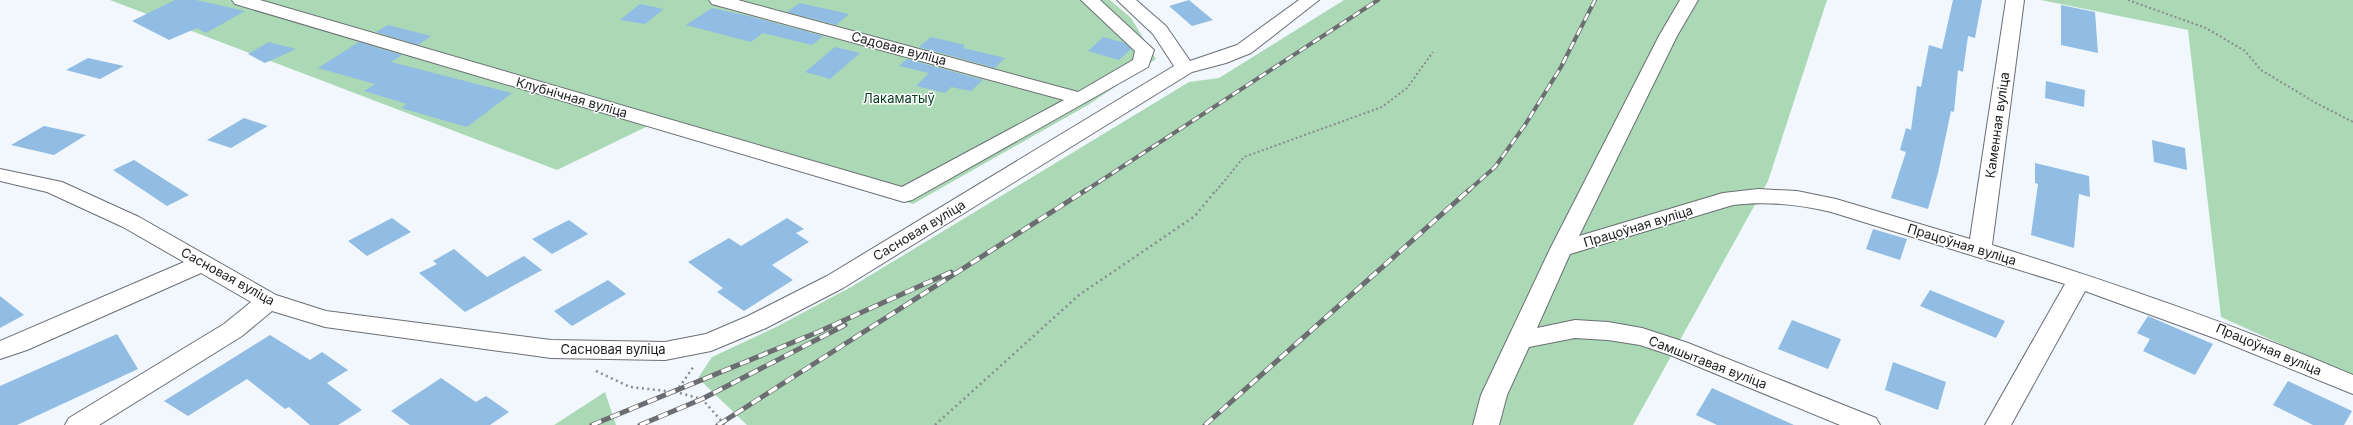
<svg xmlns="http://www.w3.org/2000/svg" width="2353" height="425" font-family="Inter,sans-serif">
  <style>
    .green { fill: #abd9b5 }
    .building { fill: #91bce4 }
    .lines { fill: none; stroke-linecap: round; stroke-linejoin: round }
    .minor-casing { stroke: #6a6f74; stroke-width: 2 }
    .path-far1 { stroke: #898c90; stroke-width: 2; stroke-dasharray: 2 2.5; stroke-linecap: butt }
    .path { stroke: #898c90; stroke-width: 2.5; stroke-dasharray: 2 3.5; stroke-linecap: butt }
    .minor { fill: #fff; fill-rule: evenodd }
    .rail-far1-casing { stroke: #6b6d71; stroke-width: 4 }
    .rail-casing { stroke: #6b6d71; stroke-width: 5 }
    .rail-far1 { stroke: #fff; stroke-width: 2.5; stroke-dasharray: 8; stroke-linecap: butt }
    .rail { stroke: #fff; stroke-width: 3.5; stroke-dasharray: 10; stroke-linecap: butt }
    .labels { text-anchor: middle; stroke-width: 3; stroke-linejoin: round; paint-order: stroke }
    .street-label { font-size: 13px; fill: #1c1d1f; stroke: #fff }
    .park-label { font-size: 13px; fill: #003a17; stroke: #fff }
  </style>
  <rect width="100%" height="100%" fill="#f2f7fd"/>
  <path class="green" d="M110 0H1110L1131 18 1156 59 1088 105 913 204 648 126 557 170Z
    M1344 0H1827L1768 181 1633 425H747L698 378 712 357 776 327 851 287 1189 82 1219 78Z
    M2041 0H2353V377L2221 317 2188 30Z
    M605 392 616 425H554Z"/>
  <path class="building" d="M175 0H196L245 11 206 33 197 28 169 40 132 21Z
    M1189 0 1213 20 1192 26 1169 6Z
    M1953 0H1982L1975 38 1968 36 1963 72 1958 70 1954 112 1951 111 1938 173 1928 209 1891 198 1906 152 1900 150 1906 128 1911 130 1917 86 1921 87 1929 45 1942 49Z
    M800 3 849 14 836 25 787 12Z
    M640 4 664 9 645 24 620 20Z
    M2061 5 2095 12 2098 53 2061 45Z
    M712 8 753 17 823 36 812 45 763 33 751 42 686 25Z
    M388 25 431 36 418 45 376 32Z
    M931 37 965 45 963 48 1005 58 995 68 919 47Z
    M1103 37 1125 43 1131 49 1119 60 1088 51Z
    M269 42 296 49 265 63 248 54Z
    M359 42 402 55 391 62 512 93 467 127 401 108 407 104 364 91 375 84 318 68Z
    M835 47 860 53 830 79 805 72Z
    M88 58 124 66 100 79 66 70Z
    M907 59 983 80 971 91 951 87 945 93 916 86 929 73 899 66Z
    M2046 81 2085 90 2084 107 2045 98Z
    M244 118 268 126 231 148 207 140Z
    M44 126 86 135 54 155 11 145Z
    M2152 140 2185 148 2187 170 2154 162Z
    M134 160 189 195 167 206 113 170Z
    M2035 163 2089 176 2090 197 2079 194 2074 248 2031 235 2038 184 2035 183Z
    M392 218 411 232 367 256 348 241Z
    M787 218 804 229 796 233 809 242 772 265 793 280 744 311 717 292 723 288 688 262 729 238 741 246Z
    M569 220 588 234 552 254 532 239Z
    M1873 229 1907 239 1900 260 1866 249Z
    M454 249 487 277 524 256 542 270 465 312 419 273 437 264 433 261Z
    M608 280 626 294 572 326 554 311Z
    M1930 290 2005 321 1996 338 1920 306Z
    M0 296 24 315 0 328Z
    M2148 316 2213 344 2195 375 2143 351 2150 339 2137 333Z
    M1792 320 1841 339 1828 369 1778 349Z
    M117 334 138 369 17 425H0V386Z
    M270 335 310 360 322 352 348 370 327 383 362 410 338 425H310L289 407 285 409 247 379 188 416 164 401Z
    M1893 362 1946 382 1938 410 1885 390Z
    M441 378 476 402 486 396 509 412 490 425H410L391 411Z
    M2288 381 2352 411 2344 425H2313L2273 405Z
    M1712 388 1794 425H1717L1696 415Z"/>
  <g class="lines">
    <defs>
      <path id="minor" d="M232 0H260L902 187 1064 100 712 4 709 0H738L1078 92 1133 60 1135 51 1081 0H1100L1154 50 1148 67 912 200 904 202 235 4Z
        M1117 0H1136L1166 26 1190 61 1237 45 1299 0H1319L1251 53 1226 63 1192 72 843 288 766 328 711 351 665 360 551 358 325 327 272 311 242 336 99 425H65L69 418 224 324 251 302 201 273 27 350 0 359V341L184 262 123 227 47 192 0 181V169L62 182 139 217 276 295 326 311 551 340 665 342 706 334 748 316 827 276 1174 66 1153 34Z
        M1680 0H1698L1677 36 1579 236 1723 193 1758 189 1797 191 1836 199 1970 239 2006 0H2024L1992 245C2114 283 2235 325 2353 375V394L2217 339 2085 291 2011 425H1985L2065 284 1831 212C1798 204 1766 201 1733 205L1570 254 1537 328 1575 320 1608 322 1642 328 1688 343 1876 418 1880 425H1840L1670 355 1640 345 1608 340 1575 338 1529 347 1507 395 1499 425H1473L1481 395 1550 249 1659 36Z"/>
    </defs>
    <use href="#minor" class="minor-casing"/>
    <path class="path-far1" d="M2128 0 2206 28 2245 51 2261 70 2316 103 2353 122
      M1216 191 1244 157 1382 107 1407 88 1433 52"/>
    <path class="path" d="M596 371 630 387 676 392 702 399 725 425
      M676 392 694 366
      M935 425 1079 295 1195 216 1216 190"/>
    <use href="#minor" class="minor"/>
    <defs>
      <path id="rail-far1" d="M1085 191 1378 0
        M1468 191 1495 167 1525 125 1561 67 1595 0"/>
      <path id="rail" d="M592 425 818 332 951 272
        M640 425 702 399 845 325
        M718 425 1086 190
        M1205 425 1469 190"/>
    </defs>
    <use href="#rail-far1" class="rail-far1-casing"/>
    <use href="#rail" class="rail-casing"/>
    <use href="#rail-far1" class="rail-far1"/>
    <use href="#rail" class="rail"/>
  </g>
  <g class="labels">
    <g class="street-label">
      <text transform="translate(899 48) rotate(15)" y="5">Садовая вуліца</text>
      <text transform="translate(572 97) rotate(16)" y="5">Клубнічная вуліца</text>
      <text transform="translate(1997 125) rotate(-82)" y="5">Каменная вуліца</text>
      <text transform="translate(1638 226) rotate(-17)" y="5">Працоўная вуліца</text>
      <text transform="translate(919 230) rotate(-31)" y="5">Сасновая вуліца</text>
      <text transform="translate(1962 244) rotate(17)" y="5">Працоўная вуліца</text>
      <text transform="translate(228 276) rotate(29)" y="5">Сасновая вуліца</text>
      <text x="613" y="354">Сасновая вуліца</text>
      <text transform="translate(2269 349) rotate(23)" y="5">Працоўная вуліца</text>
      <text transform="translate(1708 362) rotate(21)" y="5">Самшытавая вуліца</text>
    </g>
    <g class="park-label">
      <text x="899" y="103">Лакаматыў</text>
    </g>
  </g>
</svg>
